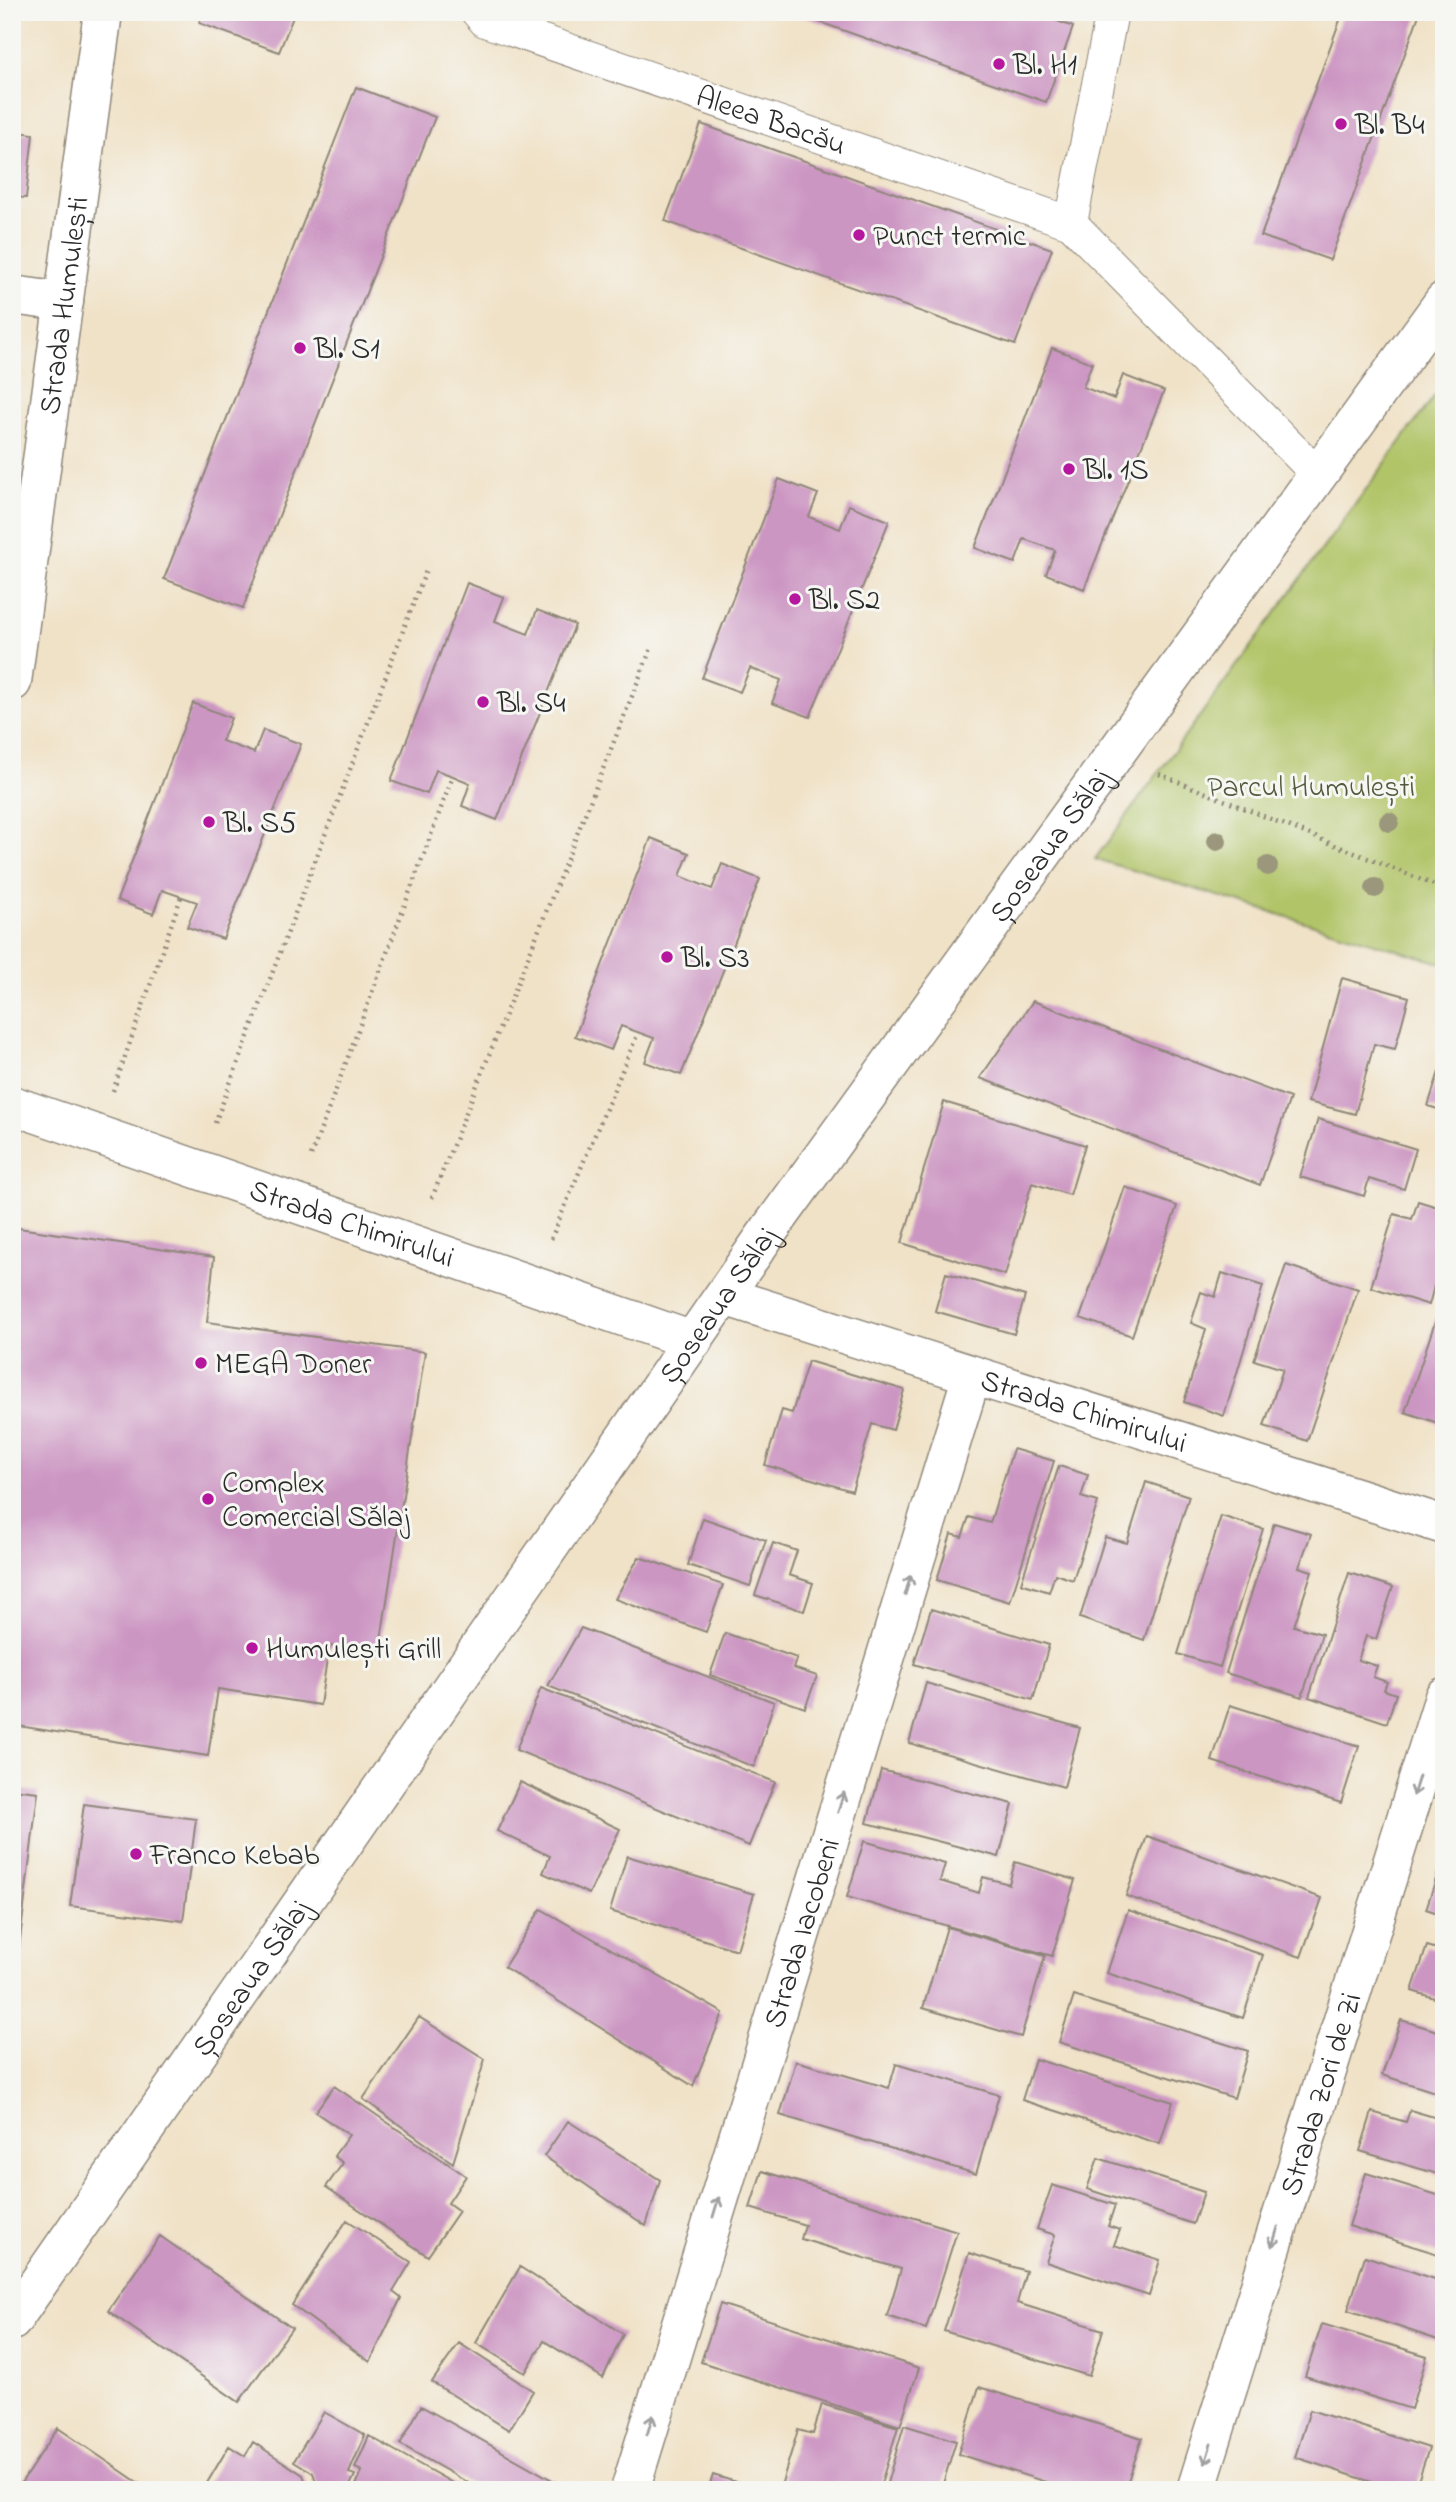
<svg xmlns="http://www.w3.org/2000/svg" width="1456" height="2502" font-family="'Indie Flower',sans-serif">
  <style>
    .green { fill: #b1c467; stroke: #6e7849; stroke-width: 2 }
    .building { fill: #cc96c3 }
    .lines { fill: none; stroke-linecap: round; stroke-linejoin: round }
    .service-casing { stroke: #8e8679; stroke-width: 34 }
    .minor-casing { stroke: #8e8679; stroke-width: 41 }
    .tertiary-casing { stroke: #8e8679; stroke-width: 41 }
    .path { stroke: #8e8679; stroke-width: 4.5; stroke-dasharray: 2 5; stroke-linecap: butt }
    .service { stroke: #fff; stroke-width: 32 }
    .minor { stroke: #fff; stroke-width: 38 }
    .tertiary { stroke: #fff; stroke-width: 38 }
    .tree { fill: #9a977b }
    .oneway { stroke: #a0a0a0 }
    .poi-dot { fill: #b5179e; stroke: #f6f6f2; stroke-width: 2.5 }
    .labels { text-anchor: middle; stroke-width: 6; stroke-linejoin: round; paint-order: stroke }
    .poi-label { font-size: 30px; fill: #2b2b2b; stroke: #f6f6f2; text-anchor: start }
    .street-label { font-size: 30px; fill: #2b2b2b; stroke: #f6f6f2 }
    .park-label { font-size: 30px; fill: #53593d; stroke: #f6f6f2 }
  </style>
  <rect width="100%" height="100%" fill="#f6f6f2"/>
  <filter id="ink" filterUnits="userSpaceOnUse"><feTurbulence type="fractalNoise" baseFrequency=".0143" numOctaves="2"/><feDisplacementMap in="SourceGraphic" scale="14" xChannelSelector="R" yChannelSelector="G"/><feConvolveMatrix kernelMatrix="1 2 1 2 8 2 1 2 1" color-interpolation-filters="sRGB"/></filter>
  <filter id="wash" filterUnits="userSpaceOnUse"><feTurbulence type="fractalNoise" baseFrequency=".00686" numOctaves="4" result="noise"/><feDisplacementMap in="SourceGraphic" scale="28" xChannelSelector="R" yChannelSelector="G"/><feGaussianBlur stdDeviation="1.57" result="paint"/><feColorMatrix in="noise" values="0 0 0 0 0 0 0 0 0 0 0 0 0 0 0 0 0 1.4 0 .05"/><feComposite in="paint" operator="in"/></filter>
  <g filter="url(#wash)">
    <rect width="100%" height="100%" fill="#f0e2c7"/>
    <path class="green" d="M1444 383V964L1095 859Z"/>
    <g id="blocks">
      <path class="building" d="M203 12H295L279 52 199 23Z
        M1034 12 1073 27 1046 102 794 13Z
        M1343 12H1420L1330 260 1261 236Z
        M356 87 435 117 243 608 164 579Z
        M701 124 1052 249 1015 345 665 221Z
        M12 131 33 134 26 198 12 197Z
        M1052 348 1092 363 1083 387 1114 399 1123 375 1164 391 1084 589 1046 574 1055 550 1024 539 1015 563 975 548Z
        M779 479 818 494 809 517 840 529 849 505 889 521 810 717 772 703 781 680 750 668 740 692 702 678Z
        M467 583 504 597 495 621 528 634 537 610 575 625 497 820 462 806 470 783 453 776 436 770 427 794 391 781Z
        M193 703 231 718 222 741 254 753 263 730 301 744 223 939 187 927 197 902 162 890 153 914 117 900Z
        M651 838 689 853 680 876 712 889 722 864 760 879 681 1075 645 1062 654 1038 621 1026 611 1050 575 1036Z
        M1342 978 1409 997 1395 1049 1374 1044 1355 1114 1308 1102Z
        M1033 1001 1290 1098 1260 1185 980 1078Z
        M1439 1072 1444 1073V1111L1428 1106Z
        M944 1102 1085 1145 1070 1195 1032 1183 1005 1275 902 1243Z
        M1318 1119 1416 1149 1404 1189 1369 1179 1364 1196 1300 1177Z
        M1125 1187 1177 1206 1132 1336 1080 1318Z
        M1418 1201 1444 1209V1289L1434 1286 1429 1305 1371 1287 1394 1214 1412 1219Z
        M12 1227 214 1257 207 1322 425 1352 379 1653 329 1646 320 1705 218 1689 208 1756 12 1725Z
        M1286 1265 1358 1289 1307 1441 1264 1426 1283 1369 1254 1360Z
        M946 1273 1025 1296 1014 1334 935 1311Z
        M1222 1273 1263 1286 1224 1416 1184 1402 1206 1329 1191 1323 1201 1292 1215 1297Z
        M1444 1295V1425L1405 1412Z
        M808 1361 904 1390 893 1430 872 1424 852 1491 765 1465 782 1410 792 1413Z
        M1013 1449 1054 1461 1010 1602 937 1580 951 1534 962 1537 969 1517 990 1523Z
        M1059 1466 1088 1475 1081 1497 1098 1502 1073 1580 1055 1574 1049 1592 1021 1583Z
        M1146 1482 1189 1496 1144 1640 1080 1618 1105 1537 1127 1543Z
        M1221 1516 1263 1529 1220 1667 1178 1654Z
        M703 1518 766 1540 750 1586 688 1565Z
        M1274 1523 1311 1534 1299 1567 1312 1571 1294 1626 1322 1634 1302 1697 1226 1673Z
        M773 1543 797 1551 789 1575 813 1583 804 1611 755 1595Z
        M639 1557 723 1585 706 1632 615 1599Z
        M1349 1573 1393 1587 1376 1639 1366 1636 1358 1660 1377 1666 1373 1677 1387 1682 1384 1690 1396 1694 1387 1723 1309 1697Z
        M931 1609 1049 1645 1033 1700 914 1664Z
        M581 1628 774 1702 754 1767 548 1686Z
        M725 1633 797 1658 793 1668 817 1676 805 1708 710 1675Z
        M926 1683 1080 1728 1064 1787 909 1743Z
        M541 1688 775 1782 749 1846 516 1750Z
        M1230 1705 1359 1746 1341 1803 1212 1761Z
        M881 1770 1013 1804 999 1857 867 1823Z
        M520 1782 620 1829 589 1894 543 1873 550 1856 497 1831Z
        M12 1789 38 1792 14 1989H12Z
        M84 1804 196 1819 183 1921 70 1906Z
        M1147 1836 1322 1898 1301 1957 1126 1896Z
        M864 1841 945 1864 940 1881 979 1893 983 1877 1009 1884 1015 1862 1075 1880 1052 1956 847 1897Z
        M627 1856 754 1894 737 1950 610 1911Z
        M1441 1864 1444 1865V1915L1426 1909Z
        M541 1909 723 2013 693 2086 504 1967Z
        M1128 1910 1263 1955 1243 2018 1107 1973Z
        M947 1927 1045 1956 1021 2037 923 2008Z
        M1427 1946 1444 1951V2001L1412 1991Z
        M1074 1996 1248 2051 1234 2098 1059 2042Z
        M419 2017 485 2059 453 2163 363 2099Z
        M1401 2020 1444 2033V2095L1382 2075Z
        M1035 2059 1173 2102 1160 2144 1022 2100Z
        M796 2061 889 2088 896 2064 999 2095 976 2174 780 2115Z
        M334 2086 466 2176 448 2203 459 2211 428 2256 326 2187 343 2163 334 2156 349 2135 315 2112Z
        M1410 2110 1444 2120V2176L1360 2151 1372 2112 1406 2122Z
        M568 2121 660 2180 646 2226 544 2156Z
        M1098 2158 1204 2192 1193 2224 1087 2189Z
        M762 2171 957 2231 926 2329 887 2316 901 2269 801 2239 805 2225 750 2208Z
        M1366 2173 1444 2197V2256L1349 2226Z
        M1052 2185 1115 2205 1108 2226 1120 2230 1114 2245 1160 2260 1149 2296 1046 2262 1055 2235 1037 2229Z
        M347 2220 411 2262 393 2292 401 2298 370 2362 292 2305Z
        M160 2236 292 2328 239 2402 108 2311Z
        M969 2253 1026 2271 1017 2303 1103 2330 1089 2376 944 2331Z
        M1365 2256 1444 2282V2342L1348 2310Z
        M520 2267 623 2334 603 2378 544 2341 525 2373 476 2343Z
        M720 2304 919 2368 900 2426 701 2362Z
        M1322 2324 1427 2356 1411 2409 1305 2376Z
        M459 2343 533 2391 509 2430 432 2382Z
        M979 2387 1142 2438 1125 2490H1071L958 2454Z
        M822 2404 898 2427 879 2490 780 2489 798 2430 813 2434Z
        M421 2406 570 2490H481L400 2444Z
        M1310 2410 1429 2448 1415 2490H1396L1295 2457Z
        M324 2412 365 2435 349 2473 355 2475 348 2490H319L313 2473 294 2461Z
        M904 2425 956 2441 941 2490H885Z
        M58 2428 149 2490H30L21 2483Z
        M369 2436 465 2490H354L362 2471 355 2468Z
        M253 2442 303 2475 309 2490H218L207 2483 229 2446 245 2456Z
        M713 2475 759 2489V2490H708Z
        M1237 2483 1257 2489V2490H1235Z"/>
    </g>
  </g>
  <g filter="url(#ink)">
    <use href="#blocks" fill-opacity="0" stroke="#8e8679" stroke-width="2"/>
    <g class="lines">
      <defs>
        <g id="service">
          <path id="s1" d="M477 12 485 21 1071 223 1317 474"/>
          <path d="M1071 223 1112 12"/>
        </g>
        <g id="minor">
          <path d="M12 295 64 302"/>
          <path id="s2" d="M724 1296 1444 1525"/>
          <path id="s3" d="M630 2490 972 1375"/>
          <path id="s4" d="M1196 2490 1444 1697"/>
        </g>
        <g id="tertiary">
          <path id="s5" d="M12 682 103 12"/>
          <path id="s6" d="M12 1105 693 1341"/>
          <path id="s7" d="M12 2321 765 1236 1444 301"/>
        </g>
      </defs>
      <use href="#service" class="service-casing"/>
      <use href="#minor" class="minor-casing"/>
      <use href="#tertiary" class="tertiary-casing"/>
      <path class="path" d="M1159 774 1444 889
        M113 1091 181 897
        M215 1123 427 568
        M311 1156 453 776
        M432 1198 652 646
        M551 1239 638 1033"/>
      <use href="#service" class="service"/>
      <use href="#minor" class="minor"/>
      <use href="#tertiary" class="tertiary"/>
    </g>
    <g class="tree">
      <circle cx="1389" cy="822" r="10"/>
      <circle cx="1217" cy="841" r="10"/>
      <circle cx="1268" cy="866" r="10"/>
      <circle cx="1375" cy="888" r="10"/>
    </g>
    <defs><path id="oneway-shaft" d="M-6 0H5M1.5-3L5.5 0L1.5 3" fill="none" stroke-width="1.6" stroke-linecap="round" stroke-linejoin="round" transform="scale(1.75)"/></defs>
    <g class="oneway">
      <use href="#oneway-shaft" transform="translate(908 1585) rotate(-73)"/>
      <use href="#oneway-shaft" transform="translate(1416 1786) rotate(107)"/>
      <use href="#oneway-shaft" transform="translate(841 1802) rotate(-73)"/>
      <use href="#oneway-shaft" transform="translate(716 2207) rotate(-73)"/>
      <use href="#oneway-shaft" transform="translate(1275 2237) rotate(107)"/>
      <use href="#oneway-shaft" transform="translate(650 2425) rotate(-73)"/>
      <use href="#oneway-shaft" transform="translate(1208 2454) rotate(107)"/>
    </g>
  </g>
  <g class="poi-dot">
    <circle cx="999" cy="64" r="7"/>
    <circle cx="1341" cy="124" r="7"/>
    <circle cx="859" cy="235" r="7"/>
    <circle cx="300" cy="348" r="7"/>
    <circle cx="1069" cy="469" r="7"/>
    <circle cx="795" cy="599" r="7"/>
    <circle cx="483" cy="702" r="7"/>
    <circle cx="209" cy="822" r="7"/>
    <circle cx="667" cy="957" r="7"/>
    <circle cx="201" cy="1363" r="7"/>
    <circle cx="208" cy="1499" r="7"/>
    <circle cx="252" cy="1648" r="7"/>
    <circle cx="136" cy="1854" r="7"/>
  </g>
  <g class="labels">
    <g class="poi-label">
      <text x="1013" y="74">Bl. H1</text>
      <text x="1355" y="134">Bl. B4</text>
      <text x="873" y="245">Punct termic</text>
      <text x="314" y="358">Bl. S1</text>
      <text x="1083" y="479">Bl. 1S</text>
      <text x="809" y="609">Bl. S2</text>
      <text x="497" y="712">Bl. S4</text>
      <text x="223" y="832">Bl. S5</text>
      <text x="681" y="967">Bl. S3</text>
      <text x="215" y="1373">MEGA Doner</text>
      <text x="222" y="1492">Complex<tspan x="222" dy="34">Comercial Sălaj</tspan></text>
      <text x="266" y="1658">Humulești Grill</text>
      <text x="150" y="1864">Franco Kebab</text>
    </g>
    <g class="street-label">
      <text dy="10" stroke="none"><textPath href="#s1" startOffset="315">Aleea Bacău</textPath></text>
      <text dy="10" stroke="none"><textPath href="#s5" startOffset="380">Strada Humulești</textPath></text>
      <text dy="10" stroke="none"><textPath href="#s7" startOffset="1804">Șoseaua Sălaj</textPath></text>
      <text dy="10" stroke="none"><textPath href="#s6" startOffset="360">Strada Chimirului</textPath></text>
      <text dy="10" stroke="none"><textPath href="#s7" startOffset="1237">Șoseaua Sălaj</textPath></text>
      <text dy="10" stroke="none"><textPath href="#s2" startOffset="378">Strada Chimirului</textPath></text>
      <text dy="10" stroke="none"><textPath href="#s3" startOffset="583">Strada Iacobeni</textPath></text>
      <text dy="10" stroke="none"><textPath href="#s7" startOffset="418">Șoseaua Sălaj</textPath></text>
      <text dy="10" stroke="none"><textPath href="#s4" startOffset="415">Strada Zori de Zi</textPath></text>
    </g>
    <g class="park-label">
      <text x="1311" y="796">Parcul Humulești</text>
    </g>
  </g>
  <rect width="1456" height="2502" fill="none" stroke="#f6f6f2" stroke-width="42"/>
</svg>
